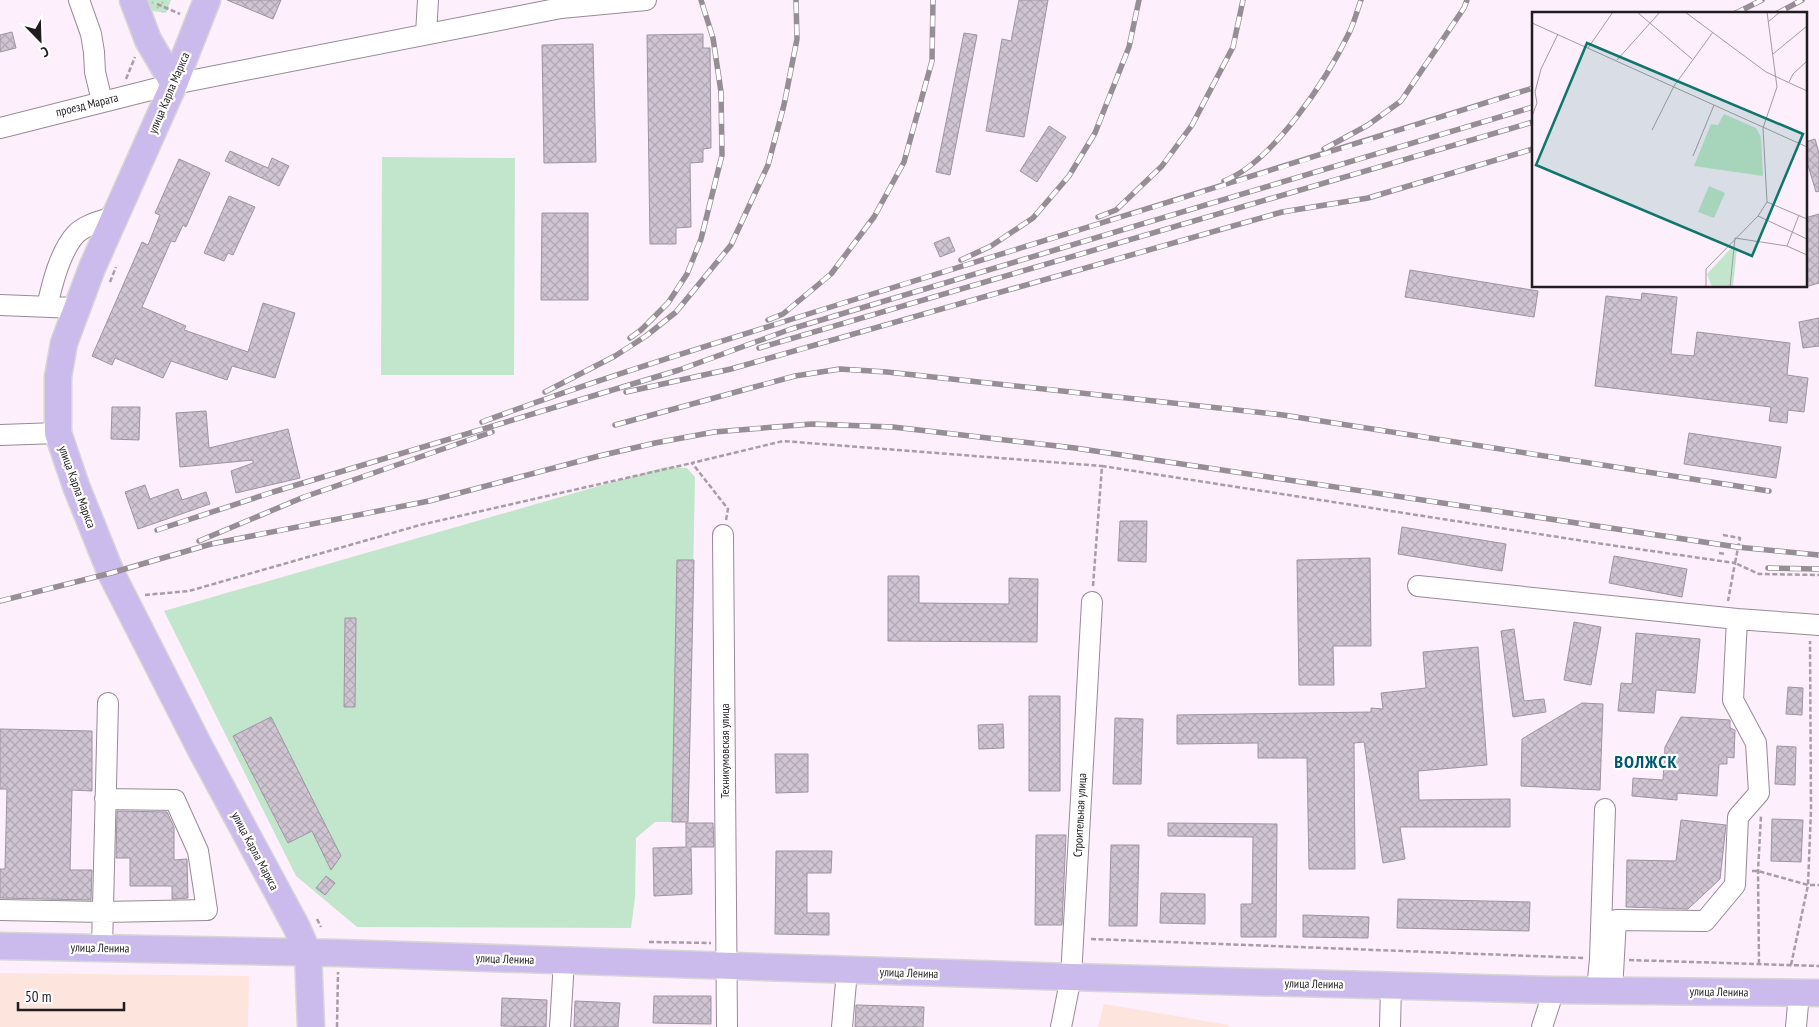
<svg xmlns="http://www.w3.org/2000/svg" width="1819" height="1027" font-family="'PT Sans Narrow',sans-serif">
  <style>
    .education { fill: #fde4dc }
    .park { fill: url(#park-dots) }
    .pitch { fill: #c2e6cb }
    .building { fill: url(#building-cross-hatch); stroke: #9e94a1 }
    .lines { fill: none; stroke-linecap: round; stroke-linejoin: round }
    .minor-casing { stroke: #978a96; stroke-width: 22 }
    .major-casing { stroke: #d7d6d7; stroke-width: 29 }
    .path { stroke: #a89da7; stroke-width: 2.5; stroke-dasharray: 5 2.5; stroke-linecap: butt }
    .minor { stroke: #fff; stroke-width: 20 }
    .major { stroke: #cabbec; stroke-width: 26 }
    .rail-casing { stroke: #968d96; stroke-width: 5.5 }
    .rail { stroke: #fff; stroke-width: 4; stroke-dasharray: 11; stroke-linecap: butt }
    .labels { text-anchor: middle; stroke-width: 4.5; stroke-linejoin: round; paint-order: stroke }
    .street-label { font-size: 12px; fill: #201c20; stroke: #fff }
    .district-label { font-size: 18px; font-weight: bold; letter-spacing: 1px; fill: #01586f; stroke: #fff }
    .inset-road { fill: none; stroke: #a59ba4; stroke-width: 1 }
    .view { fill: #0f766e; fill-opacity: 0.15; stroke: #0f766e; stroke-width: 2.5 }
    .inset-edge { fill: none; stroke: #201c20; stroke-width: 2.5 }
  </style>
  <defs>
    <pattern id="park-dots" width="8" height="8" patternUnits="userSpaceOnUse" patternTransform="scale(1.25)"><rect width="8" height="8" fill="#c2e6cb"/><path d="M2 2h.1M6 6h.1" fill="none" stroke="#a6c5ae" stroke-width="1.8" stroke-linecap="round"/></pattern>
    <pattern id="building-cross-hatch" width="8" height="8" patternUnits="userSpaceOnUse" patternTransform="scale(1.25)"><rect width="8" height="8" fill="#cfc4d2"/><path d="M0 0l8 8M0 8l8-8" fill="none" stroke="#b1a8b4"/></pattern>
  </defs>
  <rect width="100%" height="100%" fill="#fdeffc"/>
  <path class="education" d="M0 973 249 976 248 1027H0Z
    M1104 1004 1229 1025 1228 1027H1098Z"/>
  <path class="park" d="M124 0H171L166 13 126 7Z"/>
  <path class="pitch" d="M382 157 515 158 514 375H381Z
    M665 467 687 468 695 477 688 822H655L636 838 635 898 631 928 357 927 296 876 164 611Z"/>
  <path class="building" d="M227 0H281L273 19Z
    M1019 0H1048L1024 137 986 131 1002 39 1011 41Z
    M12 32 16 48 0 52V35Z
    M964 33 977 35 950 175 936 172Z
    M703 34V48H710L711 148 703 149V162L690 163 691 227 676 228V244H650L647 35Z
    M593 44 596 162 544 163 542 45Z
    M1049 126 1066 137 1037 182 1020 171Z
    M1815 139 1819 153V191L1816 192 1807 162 1805 163V142Z
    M230 151 268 168 272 158 289 166 279 186 225 161Z
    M179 159 210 173 186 227 183 225 175 242 171 241 142 307 186 326 184 330 248 352 263 303 295 313 275 378 232 366 227 380 171 361 163 378 115 358 112 365 92 356 142 242 148 245 160 215 155 213Z
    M229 196 255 207 233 255 228 253 224 261 204 253Z
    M542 213H588V300H541Z
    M1819 214V283L1805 287V218Z
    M949 237 955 251 940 257 934 243Z
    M1410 270 1538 291 1534 317 1405 297Z
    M1642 293 1677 297 1671 354 1694 356 1697 332 1790 343 1787 375 1808 378 1804 412 1788 410 1787 423 1769 421 1771 407 1595 386 1606 296 1641 300Z
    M1819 318V346L1803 348 1799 322Z
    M112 407H140L139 440 111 439Z
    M206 411 209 448 288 429 300 478 236 493 231 471 253 463V460L180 467 176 413Z
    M1689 433 1781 447 1776 478 1684 464Z
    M145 485 150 499 178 489 182 500 206 492 210 504 138 529 125 492Z
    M1120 521H1147L1146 562 1118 561Z
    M1402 527 1506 544 1502 571 1398 554Z
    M1614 556 1687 569 1682 597 1609 583Z
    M1370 558 1371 646H1333L1334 685H1299L1297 560Z
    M677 560H694L688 822H672Z
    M888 576H919V603L1009 604V578L1038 579 1037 642 888 641Z
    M345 618H356L355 707H344Z
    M1574 622 1601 627 1591 685 1564 680Z
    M1514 629 1524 701 1544 699 1546 712 1513 717 1501 631Z
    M1636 633 1700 639 1695 693 1656 690 1654 713 1618 711 1621 683 1632 684Z
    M1478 647 1487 765 1418 771 1419 800 1510 799V827H1400L1405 859 1383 863 1364 742 1354 743 1355 869H1309L1307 758H1258V743L1177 744V715L1371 712V708L1383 709 1381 693 1426 688 1423 652Z
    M1788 687 1803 688 1802 715 1786 714Z
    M1029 696H1060V791H1029Z
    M1582 703 1603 704 1600 790 1521 786 1522 739Z
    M271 717 341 856 331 870 312 831 288 843 233 736Z
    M1681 717 1730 720V728L1735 730 1734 758 1727 757V764H1719L1717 796 1677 793V800L1632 796 1633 778 1663 780 1665 747Z
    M1115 718 1143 719 1141 784H1113Z
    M1003 724 1004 748 979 749 978 725Z
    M0 729 92 731V791L72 790 70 870H92L91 900 0 898V869H5L7 789H0Z
    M1777 746 1796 747 1795 785 1775 784Z
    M775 754H808V792L776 793Z
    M117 811 167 812 174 827V860L187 859 188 898 172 899V886H130V858H116Z
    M1772 819 1803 820 1801 862 1771 861Z
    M1681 820 1726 825 1720 879 1688 909 1626 907 1627 860 1676 861Z
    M686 823H713L714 847H691L692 894 654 896 653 848 686 847Z
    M1168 823 1277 824 1276 937H1241V904H1252L1253 837 1168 836Z
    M1036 835H1066L1062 925H1035Z
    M1111 845H1139L1137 926H1109Z
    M776 851H832L831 873H807V913H829V935L775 934Z
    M326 876 335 883 325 895 316 888Z
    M1161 893 1205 894V924L1160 923Z
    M1398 899 1530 902 1529 931 1397 928Z
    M1303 915 1369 917 1368 938 1303 937Z
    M654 996H711V1024L653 1023Z
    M502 998 547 1000 546 1027 501 1026Z
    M575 1001 620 1003 618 1027H574Z
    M856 1005 924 1007 923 1027H855Z"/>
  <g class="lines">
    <defs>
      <path id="minor" d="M79 0 91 34 94 52 95 72 102 101
        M426 34 428 0
        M0 128 174 84 561 8 646 0
        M0 305 76 308
        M47 307C52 284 60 251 76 234 86 224 102 221 115 216
        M0 435 58 433
        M723 535 727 1027
        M1418 586 1737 619
        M0 910 103 912 207 910 198 851 175 800 105 799
        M102 948 108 703
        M1597 990 1600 959 1605 809
        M1612 991 1616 920 1705 921 1735 885 1738 817 1759 793 1756 743 1733 700 1737 619 1819 625
        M560 1027 564 961
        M842 1027 847 971
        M1061 1027 1071 977 1092 602
        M1390 1027 1391 986
        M1542 1027 1554 990
        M1796 1027 1799 993"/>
      <path id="major" d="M133 0 148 40 174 84
        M207 0 174 84 92 268 64 343 58 377V433L76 486 111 573 200 748 297 928 308 953 311 1027
        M0 946 338 953 1071 977 1554 990 1819 993"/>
    </defs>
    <use href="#minor" class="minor-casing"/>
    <use href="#major" class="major-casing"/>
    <path class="path" d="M157 4 180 14
      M126 79 135 57
      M110 282 116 267
      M726 520 728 509 692 463 783 441 1102 466
      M1723 535 1740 538 1735 563 1759 574 1819 575
      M1719 553 1725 554
      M1093 586 1102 466 1603 544 1735 563 1728 601
      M145 595 189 591 420 525 692 463
      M1752 871H1758L1808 885H1819
      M317 919 321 927
      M1091 939 1584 958
      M649 942 711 943
      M1629 960 1819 966
      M1759 964 1758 871 1761 816
      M1791 965 1808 885 1811 810 1810 641
      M337 1027 338 972"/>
    <use href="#minor" class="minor"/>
    <use href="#major" class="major"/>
    <defs>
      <path id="rail" d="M1734 14 1762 0
        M1776 14 1802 0
        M1324 149 1368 125 1401 101 1464 8 1467 0
        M1224 181C1273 162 1327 79 1349 33 1354 23 1357 11 1361 0
        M1098 217 1116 210 1162 166 1192 125 1233 47 1243 0
        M961 260 991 246 1033 218 1069 176 1095 133 1129 47 1139 0
        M768 320 783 314 831 274 874 217 904 162 932 61 933 0
        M630 338 641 330 668 303 687 274 701 239 722 155 721 92 713 38 701 0
        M759 348 1533 122
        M545 392 615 356 646 336 676 312 731 245 768 165 784 105 797 39 796 0
        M626 392 731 369 1282 212 1368 198 1533 149
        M482 422C600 378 720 342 840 304 1071 232 1302 162 1533 88
        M615 425 795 376 840 369 887 372 1283 415 1769 491
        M157 530 273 492 679 370 791 329 1533 107
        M199 541 304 497 492 432
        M1768 568 1819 569
        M0 601 111 573 211 544 429 501 599 456 655 443 714 432 812 424 893 427 1075 448 1737 547 1819 555"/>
    </defs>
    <use href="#rail" class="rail-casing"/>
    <use href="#rail" class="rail"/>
  </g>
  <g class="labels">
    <g class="street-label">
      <text transform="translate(169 93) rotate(-67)" y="4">улица Карла Маркса</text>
      <text transform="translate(87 105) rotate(-14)" y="4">проезд Марата</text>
      <text transform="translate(77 487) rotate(70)" y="4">улица Карла Маркса</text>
      <text transform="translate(725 751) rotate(-90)" y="4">Техникумовская улица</text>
      <text transform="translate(1080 815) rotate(-87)" y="4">Строительная улица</text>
      <text transform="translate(255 851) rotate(62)" y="4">улица Карла Маркса</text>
      <text transform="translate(100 948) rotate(1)" y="4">улица Ленина</text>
      <text transform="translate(505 959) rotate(2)" y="4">улица Ленина</text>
      <text transform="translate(909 973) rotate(2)" y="4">улица Ленина</text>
      <text transform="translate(1314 984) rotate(1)" y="4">улица Ленина</text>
      <text transform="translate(1719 992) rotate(1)" y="4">улица Ленина</text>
    </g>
    <g class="district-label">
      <text x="1646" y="768">ВОЛЖСК</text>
    </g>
  </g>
  <g transform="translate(1532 12)">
    <rect width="275" height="275" fill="#fdeffc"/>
    <path d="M201 234 205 237 201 275H180L175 262Z" fill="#c2e6cb"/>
    <path d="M192 102 224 116 229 125 231 164 162 154 179 112 186 113ZM177 174 193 181 182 206 166 200Z" fill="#c2e6cb"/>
    <path class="inset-road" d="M105 0 160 47M153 0 234 60 275 79M236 10 248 0M0 11 275 135M56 36 81 0M241 42 275 14M85 48 128 0M257 70 261 62 275 49M0 104 5 91 3 80 9 57 26 22M120 118 142 74 181 20M161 144 182 93M235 190 275 207M226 204 275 227M203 226 255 234 275 243M255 234 267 203M174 275V257L226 204 235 190 231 116 245 75 235 0M198 275 203 226"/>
    <path class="view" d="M55 31 271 122 220 244 4 153Z"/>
    <rect width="275" height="275" class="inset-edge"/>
  </g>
  <g transform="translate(40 40) rotate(157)" stroke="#ffffff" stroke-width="4" paint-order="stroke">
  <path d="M0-4L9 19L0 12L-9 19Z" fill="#201c20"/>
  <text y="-8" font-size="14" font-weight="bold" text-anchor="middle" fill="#201c20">С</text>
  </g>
  <path d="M18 1002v8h106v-8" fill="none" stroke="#201c20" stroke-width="2.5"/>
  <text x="25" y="1002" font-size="15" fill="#201c20" stroke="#ffffff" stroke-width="4" paint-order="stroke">50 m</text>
</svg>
